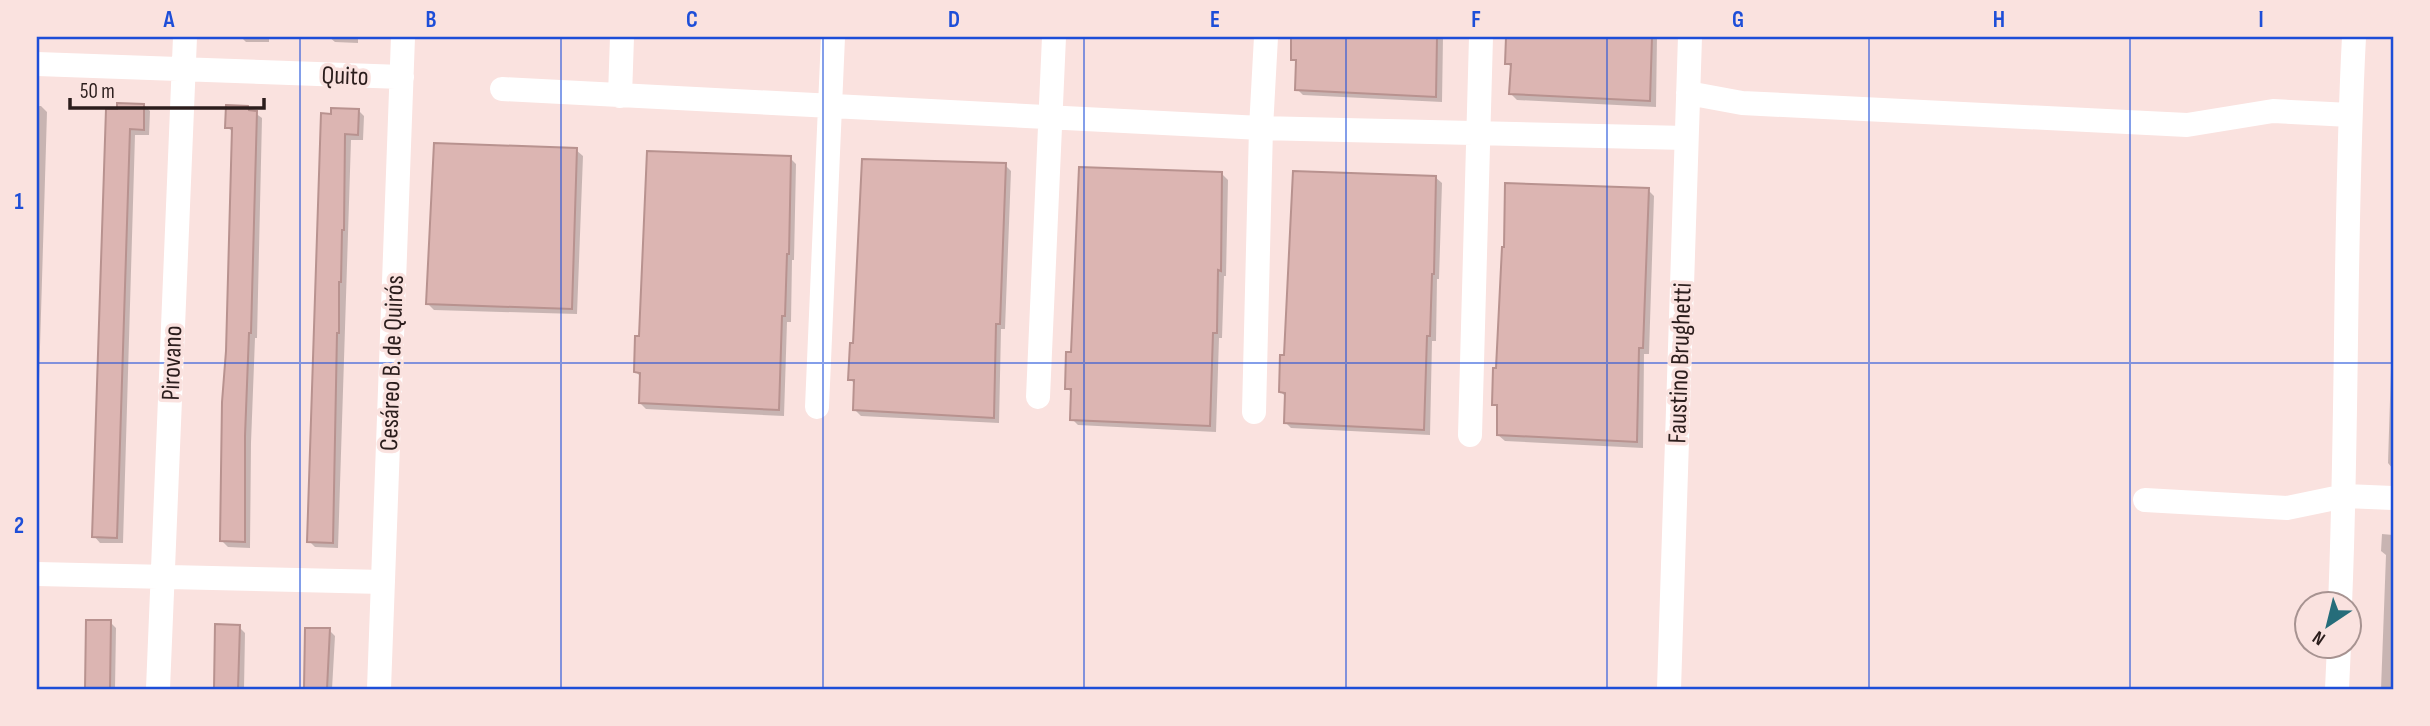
<svg xmlns="http://www.w3.org/2000/svg" width="2430" height="726" font-family="'Sofia Sans Condensed',sans-serif">
  <style>
    .shadow { fill: #0003 }
    .building { fill: #dcb5b2; stroke: #b8928f; stroke-width: 2 }
    .lines { fill: none; stroke-linecap: round; stroke-linejoin: round }
    .minor { stroke: #fff; stroke-width: 24 }
    .grid { fill: none; stroke: #1d4ed8; stroke-width: 2; stroke-opacity: 0.55 }
    .labels { text-anchor: middle; stroke-width: 7; stroke-linejoin: round; paint-order: stroke }
    .street-label { font-size: 26px; fill: #2b1d1c; stroke: #fae2df }
    .neatline { fill: none; stroke: #1d4ed8; stroke-width: 2.5 }
    .grid-label { font-size: 23px; text-anchor: middle; font-weight: bold; fill: #1d4ed8 }
  </style>
  <rect width="100%" height="100%" fill="#fae2df"/>
  <path class="shadow" d="M241 37H269V42H246Z
    M329 37H358V43L335 42Z
    M1293 37H1443L1442 102 1303 95 1297 89 1298 64 1293 59Z
    M1507 37H1657L1656 107 1517 100 1511 94 1512 68 1507 63Z
    M144 105 150 111 149 135H135L123 543H100L94 536 119 111Z
    M37 106H41L47 112 37 448Z
    M248 108 262 118 257 338H255L251 443 250 548 228 547 222 541 234 133 227 127Z
    M358 110 364 116 363 140H351L338 548 315 547 309 541 322 115Z
    M576 150 583 156 577 314 434 310 427 303Z
    M790 158 796 164 794 260H792L791 322H787L784 416 646 409 640 403 641 377 636 372 641 337Z
    M1005 165 1011 171 1005 329H1001L999 423 861 416 855 410V384L850 379 855 345Z
    M1222 174 1228 180 1226 276H1224L1222 338H1219L1216 432 1078 425 1072 419 1073 394 1067 388 1072 354Z
    M1435 177 1442 183 1439 279H1437L1436 341H1432L1430 435 1291 428 1285 422 1286 397 1281 392 1285 357Z
    M1648 190 1654 196 1649 354H1644L1643 448 1505 441 1498 435 1499 409 1494 404 1498 370Z
    M2393 304V469L2388 463Z
    M2382 534 2393 535V689H2381L2386 555 2381 551Z
    M88 621 110 622 116 628 115 689H86Z
    M217 626 239 627 245 633 244 689H214Z
    M306 630H329L335 636 332 689H304Z"/>
  <path class="building" d="M1291 37H1437L1436 97 1295 90 1296 60H1291Z
    M1506 37H1652L1650 101 1509 94 1511 64H1505Z
    M117 103 144 104V130L130 129 117 538 92 537 106 109H117Z
    M226 105 248 106 249 110 257 111 251 333H249L245 436V542L220 541 222 402 226 351 232 128H225Z
    M331 108 359 109 358 135 345 134 344 230H342L341 282H339V333H337L333 543 307 542 321 113 331 114Z
    M434 143 577 148 572 309 426 304Z
    M647 151 791 156 789 254H787L785 316H782L779 410 639 403 640 373 634 372 635 336H639Z
    M862 159 1006 163 1000 324H996L994 418 853 410 854 380H848L850 343H853Z
    M1079 167 1222 172 1221 271 1218 270 1217 333H1213L1210 426 1070 420 1071 389H1065L1066 352H1071Z
    M1293 171 1436 176 1434 274H1432L1430 336H1427L1424 430 1284 423 1285 393 1279 392 1280 355H1284Z
    M1505 183 1649 188 1643 348H1639L1637 442 1497 435V405H1492L1493 368H1496L1502 247H1504Z
    M86 620H111L110 689H85Z
    M215 624 240 625 238 689H214Z
    M305 628H330L327 689H304Z"/>
  <g class="lines">
    <path class="minor" d="M37 64 402 77
      M502 89 1261 128 1686 138
      M1688 93 1742 103 2187 125 2273 111 2350 115
      M620 96 622 37
      M1038 397 1054 37
      M817 407 833 37
      M1254 412 1261 128 1266 37
      M1470 435 1481 37
      M2145 500 2287 508 2345 496 2393 498
      M37 574 383 582
      M2340 604C2348 415 2344 225 2354 37
      M158 689 185 37
      M379 689 403 37
      M1669 689 1690 37
      M2337 689 2339 646"/>
  </g>
  <path class="grid" d="M300 37V689M561 37V689M823 37V689M1084 37V689M1346 37V689M1607 37V689M1869 37V689M2130 37V689M37 363H2393"/>
  <g class="labels">
    <g class="street-label">
      <text transform="translate(345 75) rotate(2)" y="9">Quito</text>
      <text transform="translate(171 363) rotate(-88)" y="9">Pirovano</text>
      <text transform="translate(391 363) rotate(-88)" y="9">Cesáreo B. de Quirós</text>
      <text transform="translate(1679 363) rotate(-88)" y="9">Faustino Brughetti</text>
    </g>
  </g>
  <rect width="2430" height="726" fill="none" stroke="#fae2df" stroke-width="77"/>
  <g transform="translate(2328 625) rotate(215)"><circle r="33" fill="#fae2df" stroke="#a79391" stroke-width="2"/>
  <path d="M0-5L12 26L0 18L-12 26Z" fill="#266d7a"/>
  <text y="-10" font-size="19" font-weight="bold" text-anchor="middle" fill="#2b1d1c">N</text>
  </g>
  <path d="M70 98v10h194v-10" fill="none" stroke="#2b1d1c" stroke-width="3.5"/>
  <text x="80" y="98" font-size="21" fill="#2b1d1c" stroke="#fae2df" stroke-width="5" paint-order="stroke">50 m</text>
  <rect x="38" y="38" width="2354" height="650" class="neatline"/>
  <g class="grid-label">
    <text x="169" y="27">A</text>
    <text x="431" y="27">B</text>
    <text x="692" y="27">C</text>
    <text x="954" y="27">D</text>
    <text x="1215" y="27">E</text>
    <text x="1476" y="27">F</text>
    <text x="1738" y="27">G</text>
    <text x="1999" y="27">H</text>
    <text x="2261" y="27">I</text>
    <text x="19" y="209">1</text>
    <text x="19" y="533">2</text>
  </g>
</svg>
